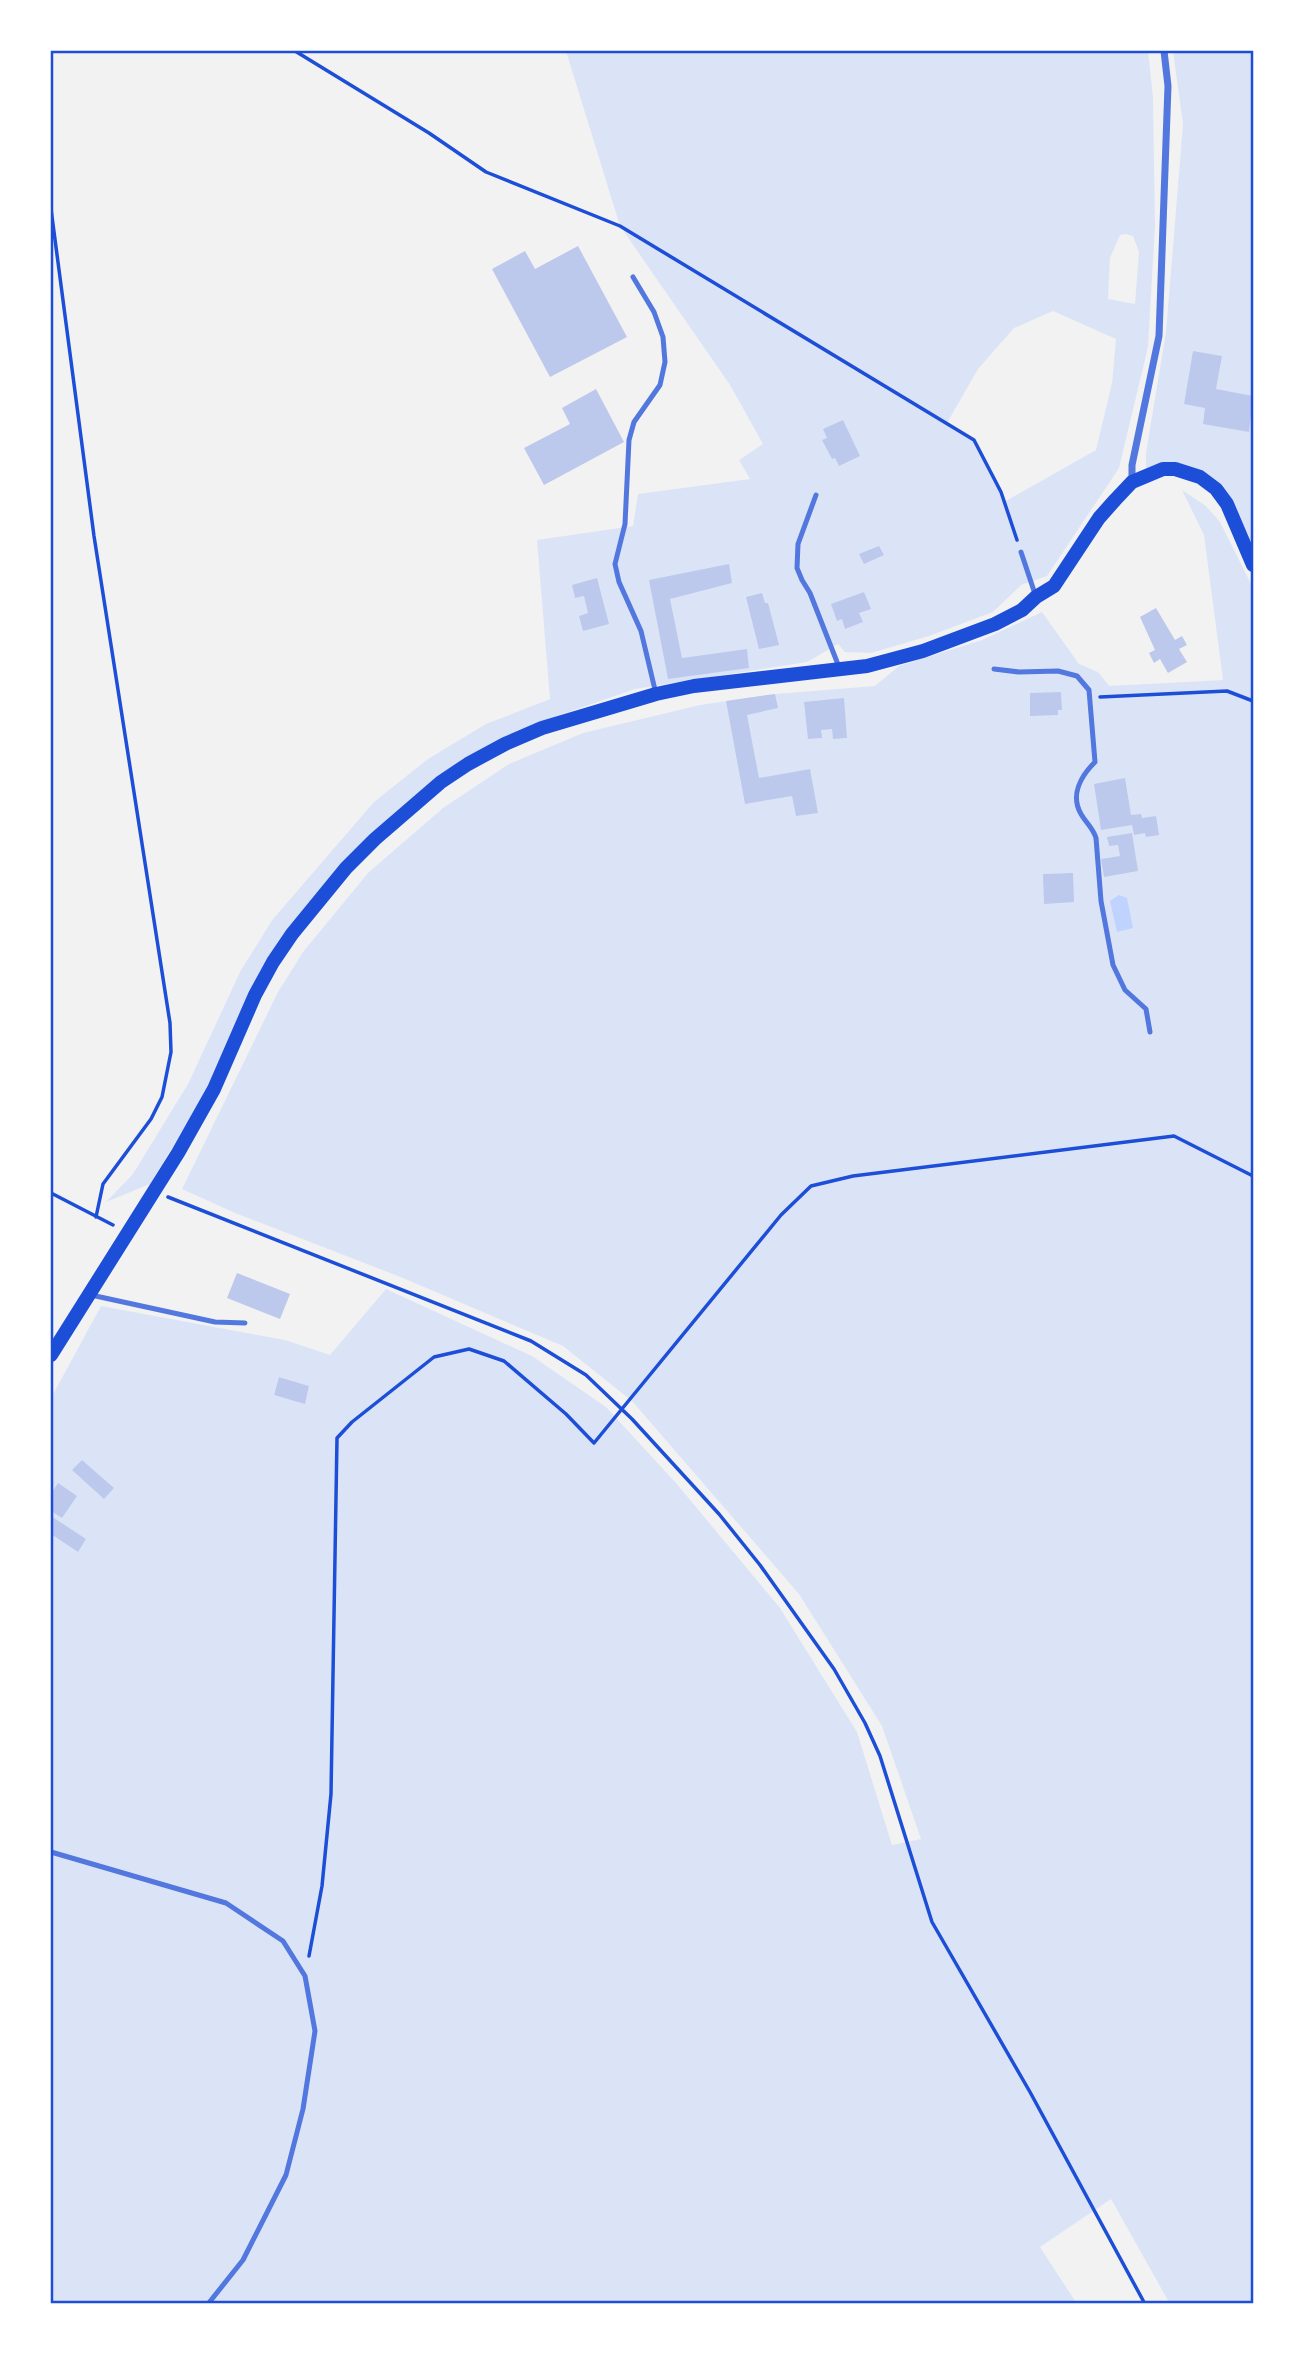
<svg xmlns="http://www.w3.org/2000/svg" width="1304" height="2355" font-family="'Public Sans',sans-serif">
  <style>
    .green { fill: #dbe4f7; fill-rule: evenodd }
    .water { fill: #bfd3fe }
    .building { fill: #bdc9ec }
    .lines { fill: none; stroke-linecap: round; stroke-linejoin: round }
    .path { stroke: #1d4ed8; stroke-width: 3.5 }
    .service { stroke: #5277de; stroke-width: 5 }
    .minor { stroke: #5277de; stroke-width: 7 }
    .secondary { stroke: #1d4ed8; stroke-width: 14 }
    .neatline { fill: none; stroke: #1d4ed8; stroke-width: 2.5 }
  </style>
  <rect width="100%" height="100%" fill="#f2f2f2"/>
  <path class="green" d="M566 51H1020L1023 53 1148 51 1153 97 1155 226 1148 347 1119 468 1047 576 1021 585 993 612 929 636 871 653 845 652 838 644 807 662 635 689 557 716 500 740 304 909 209 1087 150 1184 106 1202 133 1174 188 1084 241 970 273 919 374 802 428 759 486 724 550 699 537 540 633 526 638 494 750 479 739 460 763 444 730 385 620 226ZM1126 234 1133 236 1139 252 1135 304 1108 299 1110 258 1120 235ZM1053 311 1116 339 1112 383 1096 450 1004 502 974 440 947 423 978 369 1014 328Z
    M1173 51H1253V549L1203 474 1146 469V453L1166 332 1183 124Z
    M1182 490 1206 506 1220 522 1253 588V2304H1170L1111 2199 1040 2247 1077 2304H51V1398L101 1306 285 1340 330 1355 386 1289 532 1356 606 1407 676 1483 780 1608 857 1732 892 1845 921 1839 882 1726 799 1594 632 1401 563 1346 398 1276 235 1213 182 1189 278 992 303 952 368 873 443 808 509 764 583 733 700 705 775 694 875 686 899 666 982 640 1042 612 1079 664 1098 672 1109 686 1223 680 1204 535ZM279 1377 309 1386 305 1403 274 1395Z"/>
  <path class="water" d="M1119 895 1127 898 1133 928 1117 932 1110 901Z"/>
  <path class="building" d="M578 246 627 337 550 377 492 269 525 251 535 269Z
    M1193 351 1222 356 1216 389 1253 396 1249 432 1203 424 1205 408 1184 404Z
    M596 389 624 442 544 485 524 448 570 424 562 408Z
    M843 420 860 456 839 466 835 458 832 459 822 440 827 438 823 429Z
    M879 546 884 555 864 564 859 554Z
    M729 564 732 583 670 599 682 658 747 649 749 668 668 679 649 580Z
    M597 578 609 624 583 631 579 616 588 613 584 596 575 598 572 585Z
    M864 592 871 609 859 613 863 622 845 629 842 619 837 621 831 604Z
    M762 593 765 603H768L779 645 759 649 746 597Z
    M1156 608 1175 640 1182 636 1187 645 1179 649 1187 662 1168 673 1160 659 1154 663 1149 653 1155 650 1140 617Z
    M1061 692 1062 710H1058V715L1030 716V693Z
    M775 694 778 708 747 715 759 778 810 769 818 813 796 816 792 796 745 804 726 701Z
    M844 698 847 738 833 739 832 729 821 730 822 738 808 739 804 702Z
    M1125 778 1131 815 1141 814 1142 818 1156 816 1159 835 1146 837 1145 833 1134 835 1132 825 1101 830 1094 784Z
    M1132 833 1138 871 1104 877 1101 859 1120 856 1118 845 1109 846 1107 837Z
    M1073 873 1074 902 1044 904 1043 874Z
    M237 1273 290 1294 280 1319 227 1298Z
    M279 1377 309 1386 305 1404 274 1395Z
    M82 1460 114 1488 104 1499 72 1470Z
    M58 1483 77 1496 62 1518 51 1511V1494Z
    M51 1516 86 1539 78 1552 51 1534Z"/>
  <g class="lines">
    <path class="path" d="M295 51 429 133 486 172 620 226 974 440 1001 492 1017 540
      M51 209 94 536 170 1023 171 1052 162 1097 151 1119 103 1184 96 1217
      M1100 697 1227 691 1253 701
      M51 1193 113 1225
      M168 1197 531 1341 586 1375 632 1419 719 1514 760 1565 834 1669 865 1723 880 1756 932 1922 1030 2092 1145 2304
      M309 1956 322 1886 331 1794 337 1438 352 1422 434 1357 469 1349 504 1361 566 1414 594 1443 781 1215 811 1186 853 1176 1174 1136 1253 1176"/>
    <path class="service" d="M633 277 654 312 663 337 665 362 660 385 634 422 629 440 625 524 615 564 619 582 641 631 656 694
      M816 495 798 544 797 568 802 580 810 593 839 667
      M1021 552 1035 594
      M994 669 1019 672 1058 671 1077 676 1089 690 1095 762C1081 776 1070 795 1081 814 1086 823 1093 828 1096 838L1101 901 1113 965 1125 990 1146 1009 1150 1032
      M91 1295 215 1322 245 1323
      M51 1852 226 1903 283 1941 305 1976 315 2031 303 2109 286 2175 243 2260 208 2304"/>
    <path class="minor" d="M1132 481V465L1159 336 1168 86 1164 51"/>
    <path class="secondary" d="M51 1355 178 1153 214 1089 255 995 273 962 292 934 346 868 375 839 441 782 468 764 505 744 542 728 656 694 694 686 867 666 923 651 995 624 1022 610 1036 597 1054 586 1099 518 1115 500 1132 482 1163 469H1175L1200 477 1216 489 1227 504 1253 565"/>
  </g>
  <rect width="1304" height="2355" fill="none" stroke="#ffffff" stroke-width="105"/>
  <rect x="52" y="52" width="1200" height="2250" class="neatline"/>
</svg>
